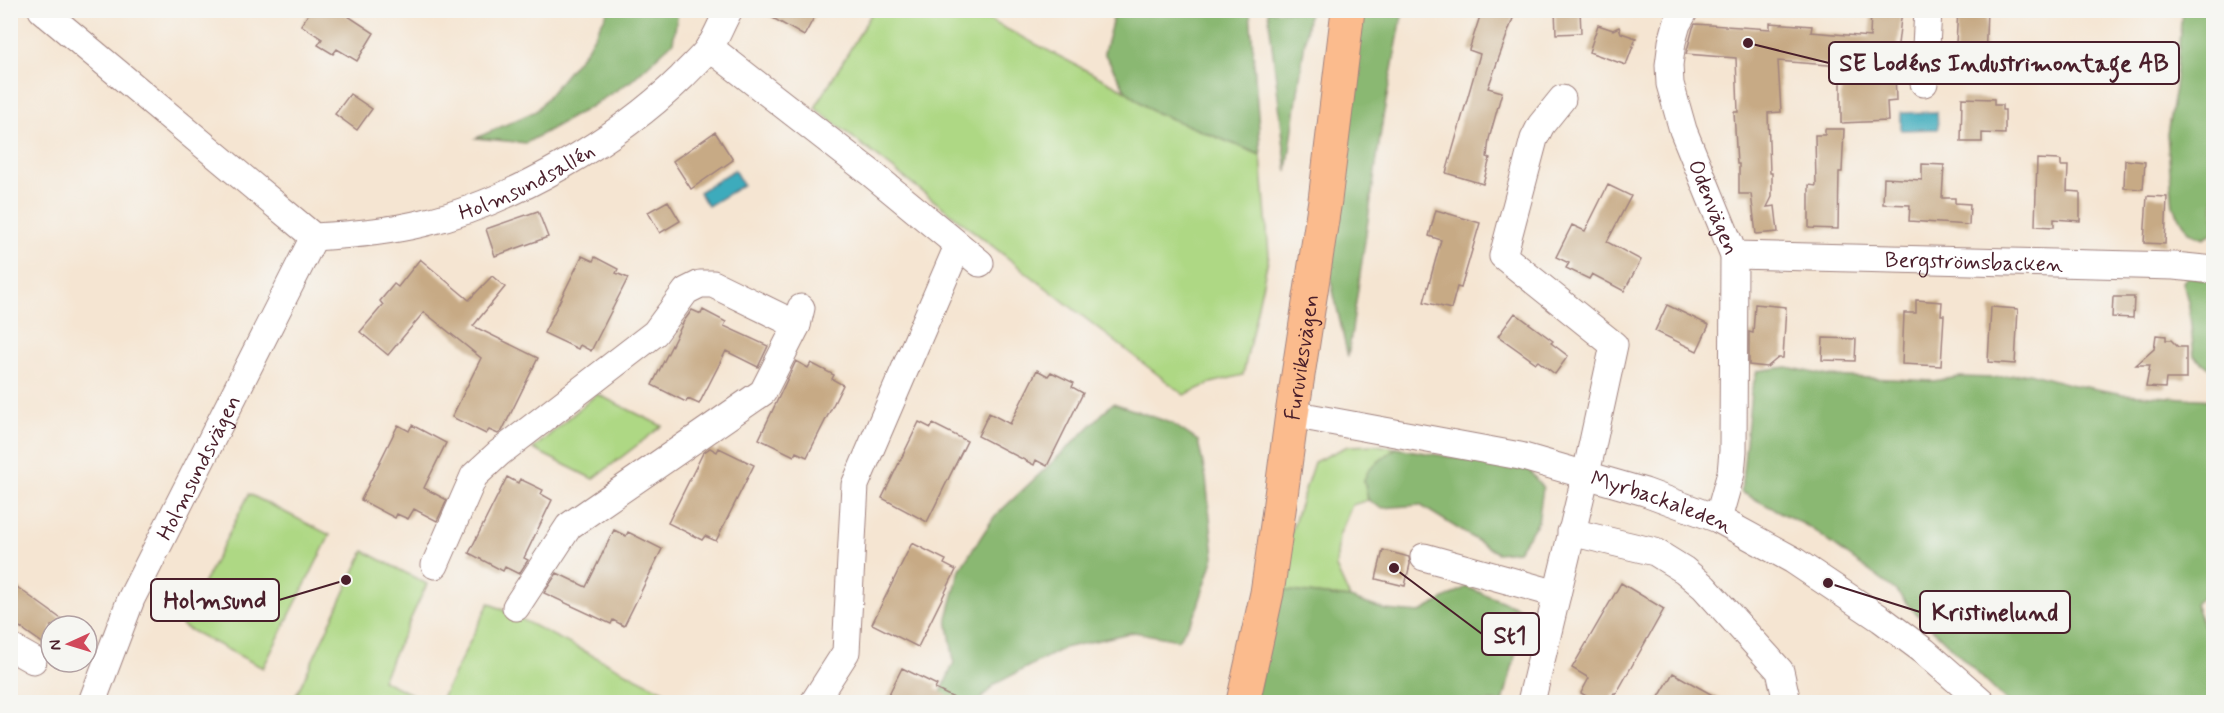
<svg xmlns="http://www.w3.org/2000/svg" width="2224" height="713" font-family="Mynerve,sans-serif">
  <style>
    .green { fill: #aed884; stroke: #7c7c58; stroke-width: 1.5 }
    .forest { fill: #8ab872; stroke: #6a6c4e; stroke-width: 1.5 }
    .water { fill: #3dabbc; stroke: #446574; stroke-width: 1.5 }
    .building { fill: #c7aa85 }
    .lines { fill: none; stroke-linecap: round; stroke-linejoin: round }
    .minor-casing { stroke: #a0827e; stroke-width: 29 }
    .major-casing { stroke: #a0827e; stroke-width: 35 }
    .minor { stroke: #fff; stroke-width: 27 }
    .major { stroke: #fbbb8d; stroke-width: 33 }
    .labels { text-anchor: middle; stroke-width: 5; stroke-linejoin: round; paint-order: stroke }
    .street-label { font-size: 22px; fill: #4a1f2b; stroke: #f6f6f2 }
    .leader { fill: none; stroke: #4a1f2b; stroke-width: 2 }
    .callout-dot { fill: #4a1f2b; stroke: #f6f6f2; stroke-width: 2 }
    .callout { fill: #f6f6f2; stroke: #4a1f2b; stroke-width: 2 }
    .callout-label { font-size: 24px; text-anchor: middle; font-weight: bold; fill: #4a1f2b }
  </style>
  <rect width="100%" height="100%" fill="#f6f6f2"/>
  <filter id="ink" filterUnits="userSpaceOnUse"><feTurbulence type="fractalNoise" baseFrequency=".0167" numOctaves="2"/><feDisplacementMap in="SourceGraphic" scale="12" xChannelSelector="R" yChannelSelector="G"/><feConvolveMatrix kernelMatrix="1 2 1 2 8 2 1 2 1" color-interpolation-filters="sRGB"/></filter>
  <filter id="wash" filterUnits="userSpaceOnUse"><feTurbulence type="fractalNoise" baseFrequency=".008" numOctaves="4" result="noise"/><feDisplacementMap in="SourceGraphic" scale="24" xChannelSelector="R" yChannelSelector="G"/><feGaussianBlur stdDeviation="1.35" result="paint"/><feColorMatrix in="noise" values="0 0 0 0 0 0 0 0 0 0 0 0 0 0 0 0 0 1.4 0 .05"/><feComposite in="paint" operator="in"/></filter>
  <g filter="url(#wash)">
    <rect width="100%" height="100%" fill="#f5e5d2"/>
    <path class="green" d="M873 11H972L1126 91 1152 111 1261 155 1269 255 1243 375 1211 383 1184 395 815 108Z
      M597 394 662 426 593 479 533 449Z
      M1376 445 1396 448 1369 469 1364 480 1368 500 1352 505 1339 536 1336 567 1350 598 1283 590 1291 532 1314 462 1348 446Z
      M249 494 330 535 263 668 182 626Z
      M364 551 427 584 382 680 426 701 293 702Z
      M489 603 669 694 665 702H440Z"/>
    <path class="forest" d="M609 10 678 11 673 42 631 81 590 107 526 143 476 138 536 111 586 50Z
      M1115 11H1250L1261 155 1152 111 1126 91 1104 53Z
      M1268 11H1309L1287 172Z
      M1360 11H1403L1383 117 1348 357 1328 268Z
      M2182 11H2213L2214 232 2204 238 2189 232 2173 207 2167 134 2175 88Z
      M2189 275 2213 282V371L2194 356 2189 306 2183 282Z
      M1787 367 1829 376 1933 381 1960 377 1993 378 2029 373 2069 384 2124 394 2213 400V593L2204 596 2195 604 2213 649V702H2007L1909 606 1895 590 1809 527 1741 492 1751 393 1757 371Z
      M1113 403 1171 423 1198 441 1206 478 1214 557 1195 615 1178 640 1134 632 1064 648 995 684 978 702H937L954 662 947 618 960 569 994 517 1075 441Z
      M1396 448 1529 470 1543 488 1538 522 1518 551 1497 553 1420 505 1381 508 1368 500 1364 480 1369 469Z
      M1466 587 1527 611 1503 702H1254L1283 590 1350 598 1385 610 1419 613Z"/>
    <path class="water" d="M1937 112 1938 129 1901 130V113Z
      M734 170 743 185 708 206 699 192Z"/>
    <g id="blocks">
      <path class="building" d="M311 10H339L374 33 357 61 337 49 333 54 318 45 322 39 301 25Z
        M759 10H818L804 36Z
        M1482 10H1516L1488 88 1502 92 1489 139 1487 157 1490 158 1483 184 1446 173 1480 54 1469 50Z
        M1555 10H1580L1581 33 1556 34Z
        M1871 10H1902L1895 70 1896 101 1887 102 1888 121 1841 123V66L1778 61 1781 112 1768 113 1770 173H1772V197L1767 207 1775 206 1778 232 1756 234 1751 194H1739V164H1737L1734 112H1738L1736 58 1686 54 1693 28 1695 24 1770 29V23L1812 26 1811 32 1870 37Z
        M1958 10H1987L1985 61 1955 59Z
        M1598 25 1613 30 1619 27 1621 33 1636 38 1626 65 1589 52Z
        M350 94 372 109 357 130 335 114Z
        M1962 98 1994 99V105H2002V110H2005V134L1982 133V142H1961Z
        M1825 129H1844L1842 172H1839L1838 229 1809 228V185L1816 186 1815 135H1825Z
        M715 132 733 160 691 189 673 161Z
        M2037 159 2059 160 2061 161V166H2068L2067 191 2080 192V221L2054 219V227L2035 226Z
        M2125 160 2145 162 2143 189 2124 188Z
        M1922 164 1944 165 1942 198H1955V203L1970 204 1969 225 1909 221 1910 205 1883 204 1884 178 1922 180Z
        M1608 185 1631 196 1607 242 1641 260 1624 291 1592 274 1589 279 1566 268 1569 263 1556 257 1572 225 1585 231Z
        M2147 196 2167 197 2165 244 2144 243Z
        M668 201 680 221 660 233 648 212Z
        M1436 210 1480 223 1461 288 1457 287 1451 309 1424 302 1441 240 1429 236Z
        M538 211 548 237 495 256 486 229Z
        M582 256 593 261 595 257 618 269 616 273 628 278 591 351 580 345 578 349 544 333Z
        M420 259 469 300 492 276 505 287 473 326 538 358 502 431 498 434 489 430 486 434 452 417 481 358 424 312 388 355 360 332 383 305 380 301 394 284 398 287Z
        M2113 297H2134L2133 318 2112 317Z
        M1916 300 1942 302 1941 315H1944L1941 366 1902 364 1904 313H1916Z
        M1755 304 1786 307 1783 358H1778L1767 367 1749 365V332L1753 333Z
        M1667 305 1709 325 1697 351 1655 331Z
        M1991 307 2018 309 2015 364 1988 362Z
        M692 310 701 314 703 310 726 322 724 326 768 346 758 367 726 351 699 404 688 399 686 402 652 385 684 321Z
        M1515 313 1553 341 1551 343 1568 356 1555 374 1538 361 1536 363 1498 336Z
        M2156 335 2166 336V340H2171L2178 347H2186V379H2166L2165 388 2146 387 2150 365H2136L2154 349Z
        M1823 338 1856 339 1855 361 1822 360Z
        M796 361 808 368 811 363 834 375 832 379 843 385 807 457 796 452 794 456 759 439Z
        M1037 370 1048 376 1051 372 1074 383 1072 387 1083 393 1047 466 1036 460 1034 465 978 436 989 413 1010 424Z
        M919 422 931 428 933 424 967 441 927 522 882 498Z
        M398 425 409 431 412 425 446 443 424 488 447 500 437 521 414 509 408 519 397 514 395 518 361 500Z
        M710 448 717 452 719 448 754 465 716 541 705 536 702 540 668 523 703 453Z
        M507 477 518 483 520 479 543 490 541 494 552 500 524 558 528 560 519 574 505 567 503 571 469 553Z
        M614 530 626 536 628 532 662 549 624 626 613 620 611 624 544 593 557 573 586 587Z
        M912 543 946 560 944 564 956 570 918 647 872 624Z
        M1383 550 1409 557 1410 564 1405 586 1376 579Z
        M10 582 71 626H51V649L10 620Z
        M1621 583 1664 609 1616 694 1614 693 1609 702H1596L1581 693 1589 678 1572 668Z
        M902 668 937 685 935 689 962 702H885Z
        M1673 673 1725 702H1656Z"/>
    </g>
  </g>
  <g filter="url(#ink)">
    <use href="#blocks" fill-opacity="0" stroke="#a0827e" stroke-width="1.5"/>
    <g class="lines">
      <defs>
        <g id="minor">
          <path id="s1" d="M42 10 314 237C351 235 387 232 423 223 510 203 618 140 682 77 691 67 702 58 710 47 717 36 722 22 729 10"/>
          <path id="s2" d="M1685 10 1677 24 1672 42 1669 65 1670 84 1683 130 1734 255 1733 451 1731 473 1718 519"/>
          <path d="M709 47 872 174 980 263"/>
          <path d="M1924 83 1928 10"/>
          <path id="s3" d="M1734 255 2174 266 2214 270"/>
          <path id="s4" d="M1292 414 1520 456 1645 492 1718 519 1793 560 1881 619 1924 651 1982 702"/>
          <path d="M1571 532 1655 552 1684 570 1704 587 1780 671 1787 702"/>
          <path d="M1424 557 1557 594"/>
          <path d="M435 565 474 476 499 453 655 333 686 291 700 284H713L797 325 801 308"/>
          <path d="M516 607 569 526 763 392 797 325"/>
          <path d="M10 647 33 660"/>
          <path id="s5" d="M92 702 131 599 314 237"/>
          <path d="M814 702 846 652 855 485 958 246"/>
          <path d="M1531 702 1586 474 1614 345 1503 256 1534 139 1541 125 1562 99"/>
        </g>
        <g id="major">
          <path id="s6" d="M1243 702 1267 593 1277 525 1292 414 1325 200 1348 10"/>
        </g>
      </defs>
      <use href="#minor" class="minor-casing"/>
      <use href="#major" class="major-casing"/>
      <use href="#minor" class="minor"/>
      <use href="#major" class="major"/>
    </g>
  </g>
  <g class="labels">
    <g class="street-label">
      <text dy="8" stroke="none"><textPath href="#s1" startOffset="576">Holmsundsallén</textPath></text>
      <text dy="8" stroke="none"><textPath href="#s2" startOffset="208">Odenvägen</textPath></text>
      <text dy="8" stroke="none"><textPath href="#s3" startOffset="240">Bergströmsbacken</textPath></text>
      <text dy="8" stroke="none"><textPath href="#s6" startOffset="350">Furuviksvägen</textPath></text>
      <text dy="8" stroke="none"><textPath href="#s5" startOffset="258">Holmsundsvägen</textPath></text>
      <text dy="8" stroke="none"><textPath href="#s4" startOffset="381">Myrbackaleden</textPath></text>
    </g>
  </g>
  <path class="leader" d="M1748 43L1829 63M346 580L279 600M1828 583L1920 612M1394 568L1482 634"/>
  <g class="callout-dot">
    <circle cx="1748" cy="43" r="6"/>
    <circle cx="346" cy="580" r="6"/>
    <circle cx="1828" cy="583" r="6"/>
    <circle cx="1394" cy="568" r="6"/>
  </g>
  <g class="callout">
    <rect x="1829" y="42" width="350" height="42" rx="6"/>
    <rect x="151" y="579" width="128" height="42" rx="6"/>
    <rect x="1920" y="591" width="150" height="42" rx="6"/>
    <rect x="1482" y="613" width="57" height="42" rx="6"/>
  </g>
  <g class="callout-label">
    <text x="2004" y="71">SE Lodéns Industrimontage AB</text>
    <text x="215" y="608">Holmsund</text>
    <text x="1995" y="620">Kristinelund</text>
    <text x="1510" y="643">St1</text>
  </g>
  <rect width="2224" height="713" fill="none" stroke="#f6f6f2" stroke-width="36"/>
  <g transform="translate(69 644) rotate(266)"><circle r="28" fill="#f6f6f2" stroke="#b1a0a2" stroke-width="1.5"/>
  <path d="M0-4.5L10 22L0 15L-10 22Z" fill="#d1495b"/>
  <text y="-9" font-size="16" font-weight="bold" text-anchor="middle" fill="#4a1f2b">N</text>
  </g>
</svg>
